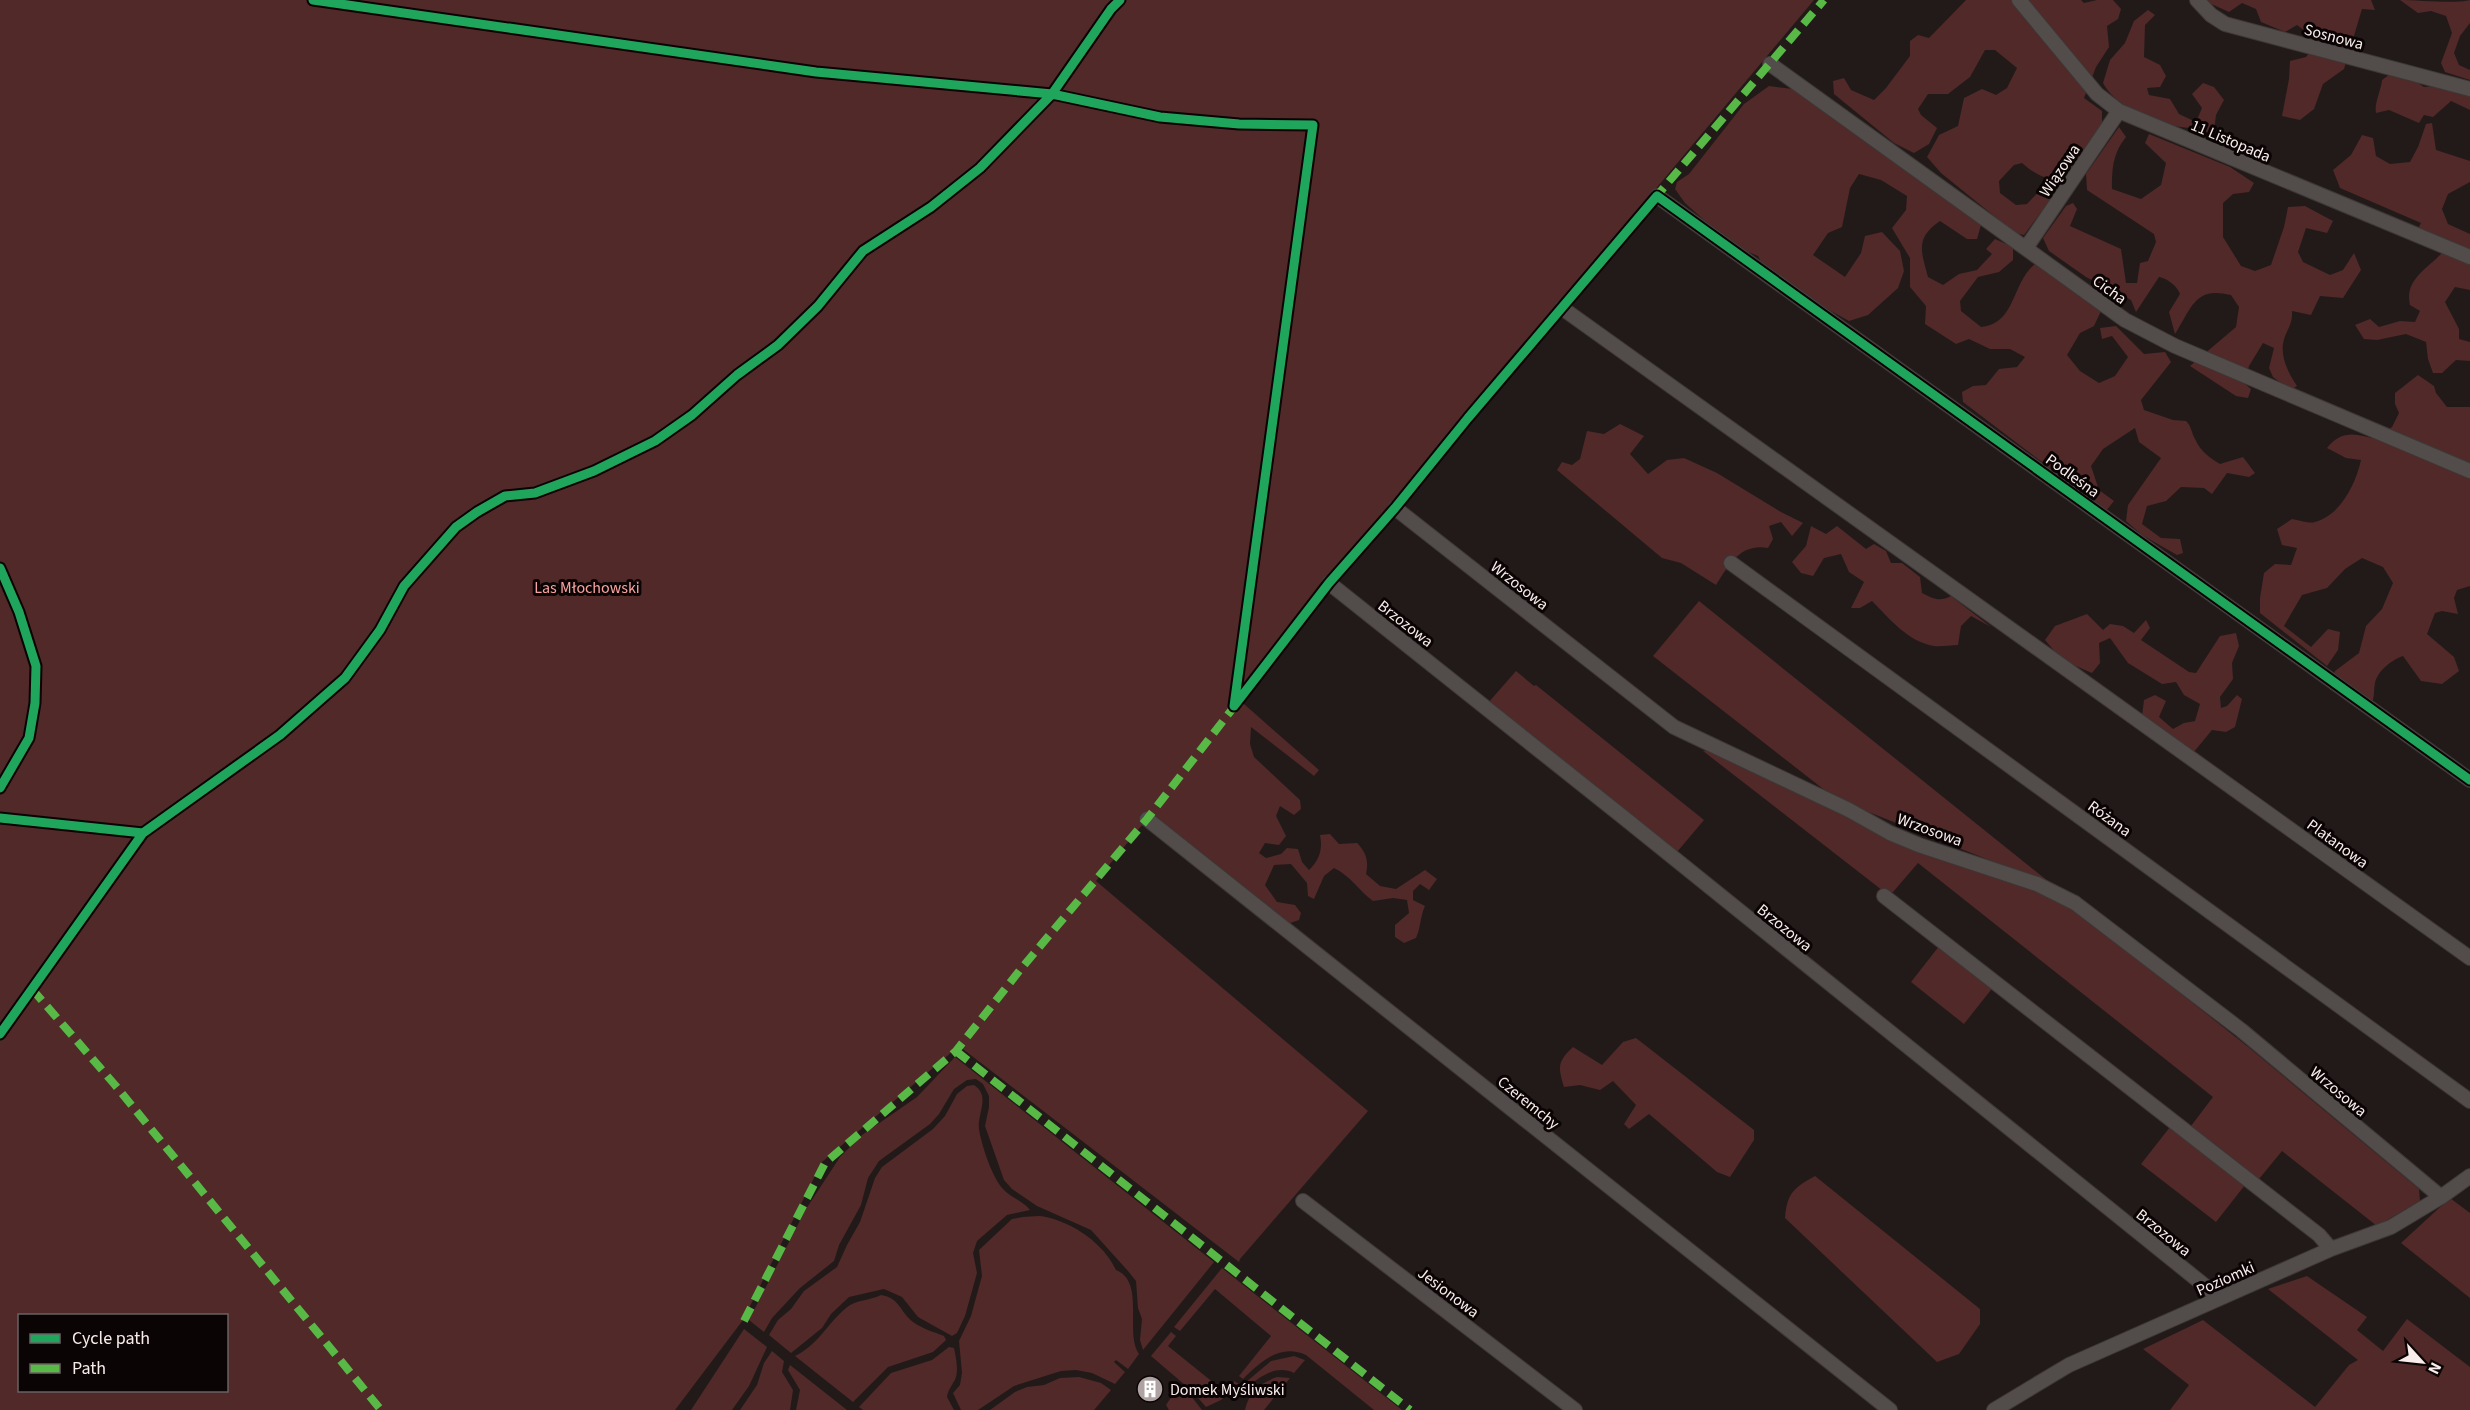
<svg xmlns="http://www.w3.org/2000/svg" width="2470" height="1410" font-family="'Source Sans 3',sans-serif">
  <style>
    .green { fill: #502928; fill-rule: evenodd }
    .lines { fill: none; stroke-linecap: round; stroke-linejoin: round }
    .street-casing { stroke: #3e3837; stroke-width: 16 }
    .street { stroke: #524c4a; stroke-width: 14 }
    .quiet { stroke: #58b947; stroke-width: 8; stroke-dasharray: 15 8; stroke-linecap: butt }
    .cycleway-casing { stroke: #0a0404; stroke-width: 13 }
    .cycleway { stroke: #20a55d; stroke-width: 9 }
    .labels { text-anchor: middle; stroke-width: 6; stroke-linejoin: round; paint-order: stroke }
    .street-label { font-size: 16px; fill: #f9edec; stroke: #0a0404 }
    .park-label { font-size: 16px; fill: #fba3a0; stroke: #0a0404 }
    .poi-label { font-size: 16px; fill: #f9edec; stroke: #0a0404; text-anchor: start }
  </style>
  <rect width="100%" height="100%" fill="#221a19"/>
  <path class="green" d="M0 0H1814L1322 587 1238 693 1244 704 1319 770 1314 776 1251 727 1250 744 1254 757 1300 800 1301 809 1294 815 1280 806 1276 816 1286 836 1279 845 1265 843 1259 853 1266 858 1281 854 1287 848 1298 849 1302 862 1309 870C1319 860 1323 850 1320 835L1330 834 1339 844 1357 843C1366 852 1369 861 1366 874L1380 886 1396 889 1425 870 1437 879 1429 890 1420 884 1413 891V900L1425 906C1420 917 1421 927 1416 938L1404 943 1395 937V925L1409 913 1407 900 1393 898 1373 901C1359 891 1351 876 1334 868L1324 876 1314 899 1308 896 1307 883 1291 864 1274 865 1265 885 1277 902 1295 905 1301 913 1299 920 1290 923 1155 816 1147 819 1096 881 1368 1111 1240 1259 1239 1262 959 1046 822 1162 743 1320 675 1410H0ZM20 1316H226V1390H20Z
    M1966 0H2081L2084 3 2097 0H2113L2121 9 2118 19 2107 26 2109 47 2096 67 2084 98 2102 111V124L2066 178C2051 184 2033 173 2022 163L2014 165 1999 181 2000 193 2016 205 2027 204 2044 186 2056 192 2024 235 2015 233 1941 173 1927 157 1939 135 1958 126 1964 98 1982 89 1996 95 2007 88 2017 68 1995 50H1985L1970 77 1948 94H1928L1918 109 1921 115 1937 128 1929 144 1914 153 1894 143 1834 94 1833 81 1844 78 1851 90 1874 100 1886 88 1910 56V41L1918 35 1929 38Z
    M2207 0H2371L2375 10 2362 9 2344 69 2323 84 2314 109 2300 120 2282 116 2289 79 2290 61 2306 57 2318 41 2297 25 2285 32 2261 22 2256 9 2242 3 2229 12 2209 3Z
    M2400 0C2418 0 2456 4 2470 0V23L2460 36 2454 53 2459 65 2470 70V80L2445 72 2441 63 2452 33 2446 16 2431 11 2418 13Z
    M2148 10 2155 15 2145 25 2144 57 2160 65 2166 76 2160 87 2147 88 2149 95 2170 99 2179 114 2196 122 2202 108 2192 94 2203 83 2214 87 2224 100 2216 115 2213 139 2204 141 2195 136 2190 128C2163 127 2115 108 2103 83L2110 60 2125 43 2134 21Z
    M2390 74 2414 80 2424 87 2444 85 2470 96V110L2451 101 2433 117 2424 115 2419 123 2389 110 2376 113C2374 103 2381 91 2382 80Z
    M1769 86 1793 89 1981 225 1977 239H1967L1940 221C1915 238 1921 251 1928 277L1943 285 1959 274 1977 270 1992 254 1986 249 1995 239 2013 247V260L1999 272 1978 277 1960 301 1961 311 1981 327C2016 324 2011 284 2035 264L2101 311 2094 326 2080 333 2067 355 2080 371 2099 383 2115 376 2128 357 2112 336 2102 339 2100 328 2116 326 2144 354 2165 352 2171 362 2141 400 2144 410 2173 420 2186 421C2192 427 2191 432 2195 439 2201 452 2209 457 2220 464L2243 457 2255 473 2249 477 2227 473 2212 494 2204 488 2181 487 2166 501 2147 506 2142 524 2161 538 2180 539 2183 553 2177 555 2142 535 2126 521 2128 505 2161 458 2139 442 2135 428 2103 449 2091 466 2099 490 2114 501 2106 511 1963 402 1962 392 1973 386 1986 385 1999 369 2017 367 2025 357 2010 349H1990L1969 339 1956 344 1925 324 1926 306 1910 287V258L1892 228 1906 210 1907 196 1881 180 1859 174 1850 188 1842 227 1828 233 1813 255 1845 277 1861 253 1865 236 1882 232 1900 251 1904 271 1898 288 1868 315 1849 321 1797 292 1763 266 1758 256 1732 245 1685 203 1675 189 1677 182 1689 174 1744 104Z
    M2432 123 2436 150 2470 161V182L2448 194 2442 209 2448 224 2470 234V250L2452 243 2427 247 2412 241 2421 223 2340 188 2333 170 2351 155 2362 135 2373 138 2376 156 2390 164 2410 162 2418 147 2426 124Z
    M2119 127 2126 137C2113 153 2112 168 2112 189L2141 199 2161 185 2166 163 2145 143 2149 134 2230 167 2254 183 2249 192 2233 194 2223 203V237L2241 266 2255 271 2271 265 2284 227 2288 207 2305 206 2333 221 2327 233 2306 228 2298 252 2303 262 2330 275 2343 270 2354 253 2361 270 2343 298 2320 296 2311 315 2292 311C2293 326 2285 331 2283 344 2281 359 2289 374 2297 386L2290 390 2273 377 2269 368 2274 348 2263 343 2249 366 2244 383 2251 389 2248 398 2236 396 2190 366 2236 327 2239 307 2231 295C2195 286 2192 307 2175 334L2169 312 2180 294C2177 286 2167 278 2159 277L2136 312 2131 300 2086 277 2049 251 2043 238 2066 206 2073 203 2077 209 2070 226 2121 249 2126 283H2137L2140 263 2148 261 2156 242 2154 234 2087 190 2086 174Z
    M2442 253 2470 264V290L2455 287 2445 302 2459 329V339L2470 342V361L2456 360 2442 373H2433L2428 359 2426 342 2406 334 2377 340 2364 339 2355 325 2370 319 2379 327 2400 321 2415 322 2420 311 2410 305C2404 280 2427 269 2442 253Z
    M2418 375 2434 386 2436 393 2447 407H2470V586L2457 590 2454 598 2458 614 2442 611 2435 613 2427 634 2454 657 2459 671 2442 684 2421 681 2403 656C2392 660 2378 670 2375 683 2373 692 2376 698 2369 707L2332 679 2335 671 2359 653 2366 626 2382 609 2393 583 2383 567 2362 558 2345 569 2327 588 2302 595 2284 626 2311 647 2328 629 2340 632 2338 650 2327 666 2260 613V598L2264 573 2275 564 2291 565 2297 548 2282 545 2277 529 2292 519C2299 520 2309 524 2315 522 2341 515 2356 483 2361 460L2346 458 2327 448C2342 429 2356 434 2377 439L2392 427 2399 413 2395 404V393Z
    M1620 424 1644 436 1630 454 1648 474 1667 460 1684 458 1717 473 1781 512 1803 523 1792 536 1781 522 1769 526 1773 539 1768 548C1740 543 1729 565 1716 585L1681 563 1662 558 1557 470 1562 462 1572 465 1580 459 1587 431 1604 434Z
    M1811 526 1826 534 1837 526 1866 549 1874 544 1886 551 1891 563H1902L1920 577 1922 593C1933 599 1940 602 1951 596L1991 627 1971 616 1961 626 1958 645C1950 645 1941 647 1934 646 1908 642 1889 618 1872 601L1860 608H1851L1864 582 1849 572 1841 554 1824 558 1813 576 1801 573 1792 562 1806 546Z
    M1699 601 2054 886 1836 799 1653 656Z
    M2087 614 2103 630 2110 624 2123 626 2134 633 2146 620 2150 628 2141 640 2189 672 2196 673 2220 636 2236 633 2239 646 2232 663 2233 679 2220 697 2221 708 2227 706 2237 695 2242 699 2235 727 2226 732 2212 730 2193 753 2142 716 2144 700 2155 695 2166 701 2159 717 2173 729 2184 723 2195 721 2200 704 2184 695 2176 682 2162 684 2128 663 2110 638 2099 643 2100 663 2092 673 2062 660 2045 640 2055 626Z
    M1516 671 1534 686 1536 685 1704 820 1677 852 1488 703Z
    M1710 750 2072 907 2247 1046 2419 1189 2420 1201 2377 1226 2282 1151 2259 1179 2191 1126 2213 1097 1918 863 1893 892 1887 894 1703 751Z
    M1940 945 1994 986 1964 1024 1911 982Z
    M1636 1038 1754 1130V1140L1730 1177 1717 1172 1649 1114 1629 1129 1624 1124 1636 1105 1613 1081 1600 1090 1580 1085 1564 1087C1558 1067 1557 1062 1573 1047L1602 1065 1623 1042Z
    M955 1057 1214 1262 1143 1350 1140 1340 1142 1319 1138 1308 1136 1281 1128 1271 1091 1230 1037 1206 1012 1189 1004 1180 985 1126 989 1107V1096L983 1084 976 1079 967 1080 954 1089 939 1114 930 1124 879 1161 868 1178 861 1205 839 1245 834 1261 800 1288 772 1318 764 1332 749 1320 806 1209 840 1157 862 1135 917 1097Z
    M974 1085C991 1096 977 1113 979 1129 981 1144 993 1180 1004 1190 1012 1198 1023 1201 1030 1210L1007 1215 977 1241 973 1253 977 1273 965 1316 957 1333 952 1336 918 1317 902 1297 884 1289 849 1297 831 1314 822 1328 791 1353 769 1335 778 1320 791 1309 804 1291 837 1267 847 1245 860 1222 875 1178 882 1167 933 1129 945 1116 957 1094 967 1086Z
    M2170 1127 2245 1185 2216 1222 2141 1164Z
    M1815 1176 1980 1309V1324L1959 1354 1937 1362 1785 1218C1787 1194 1793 1188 1815 1176Z
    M2450 1198 2470 1213V1298L2401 1243Z
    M1023 1217C1030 1217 1039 1215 1046 1217 1074 1223 1104 1244 1116 1270 1146 1282 1124 1333 1139 1354L1128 1369 1116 1360 1114 1362 1125 1372 1115 1384 1092 1373 1076 1370 1061 1371 1014 1386 978 1410H961L953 1393 960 1385 962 1373 959 1341 971 1316 982 1276 979 1250 1012 1219Z
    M1222 1268 1232 1276 1402 1410H1374L1306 1355C1280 1343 1260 1362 1243 1379L1239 1376 1271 1336 1215 1289 1180 1331 1174 1327Z
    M2307 1276 2367 1317 2357 1330 2383 1351 2407 1319 2470 1367V1410H2170L2189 1385 2143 1349 2203 1320 2315 1407 2349 1365 2358 1360 2268 1289Z
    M881 1295C900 1298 900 1312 913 1322 923 1329 934 1332 944 1336L946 1340 933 1352 888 1367 853 1402 795 1356C819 1344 827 1324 846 1308 857 1299 869 1301 881 1295Z
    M744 1329 767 1347 749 1386 732 1410H691Z
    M1171 1332 1176 1336 1168 1346 1225 1392 1234 1381 1239 1384 1221 1400 1206 1407 1192 1391 1151 1356Z
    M949 1347 954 1348C956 1358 960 1374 953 1383 950 1389 948 1390 947 1397L954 1410H863L859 1407 891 1373 932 1360Z
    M772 1351 784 1361 782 1372 793 1390 790 1410H740L757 1385 764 1363Z
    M1294 1356 1305 1360 1294 1373C1278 1365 1262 1375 1250 1385L1246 1382 1271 1361Z
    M790 1365 847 1410H796L800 1390 788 1370Z
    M1079 1377 1101 1383 1111 1390 1094 1410H990L1015 1392 1027 1387 1044 1385 1060 1378Z
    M1277 1377 1290 1378 1264 1410H1245C1249 1392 1260 1383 1277 1377Z
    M1175 1383 1191 1396 1202 1410H1169L1166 1405 1172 1396 1168 1393Z"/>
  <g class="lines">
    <defs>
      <path id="street" d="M2019 0 2097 94 2119 111 2470 257
        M2197 0 2211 15 2225 24 2470 89
        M1770 64 2125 320 2175 346 2470 471
        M1657 196 2470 780
        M2026 248 2119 111
        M1562 308 2470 958
        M1395 508 1674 727 1849 810 1890 833 1919 845 2037 884 2075 903 2241 1030 2441 1197
        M1731 563 2470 1101
        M1329 583 1623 817 2220 1298
        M1147 819 1890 1410
        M1884 896 2319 1235 2331 1249
        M1303 1201 1575 1410
        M1994 1410 2069 1365 2331 1249 2391 1227 2441 1197 2470 1176"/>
    </defs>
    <use href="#street" class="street-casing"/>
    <use href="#street" class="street"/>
    <path class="quiet" d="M1654 199 1824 0
      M32 989 115 1085 381 1410
      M956 1051 1410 1410
      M744 1321 825 1163 956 1051 1020 970 1147 819 1237 703"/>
    <defs>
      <path id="cycleway" d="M313 0 816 72 1052 94 1160 117 1239 124 1313 125 1234 706
        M0 568 19 612 36 666 35 703 29 738 0 788
        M1234 706 1329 583 1395 508 1468 418 1657 196 2470 780
        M0 818 143 833
        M0 1034 143 833 280 735 345 678 380 630 404 586 456 527 477 512 505 496 535 493 594 471 655 441 692 415 737 375 778 345 818 306 863 251 931 207 980 168 1052 94 1111 9 1120 0"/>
    </defs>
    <use href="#cycleway" class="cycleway-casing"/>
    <use href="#cycleway" class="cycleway"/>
  </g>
  <defs>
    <symbol id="building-disc" viewBox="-11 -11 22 22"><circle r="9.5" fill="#aea3a2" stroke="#0a0404"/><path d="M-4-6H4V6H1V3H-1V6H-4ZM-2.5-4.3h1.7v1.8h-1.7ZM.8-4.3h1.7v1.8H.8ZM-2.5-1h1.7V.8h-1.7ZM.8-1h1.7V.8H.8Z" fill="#fff"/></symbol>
  </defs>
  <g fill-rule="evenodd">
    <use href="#building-disc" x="1135" y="1374" width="30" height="30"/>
  </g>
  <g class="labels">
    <g class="street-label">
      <text transform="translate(2334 36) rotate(15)" y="6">Sosnowa</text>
      <text transform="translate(2231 140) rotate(23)" y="6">11 Listopada</text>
      <text transform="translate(2059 170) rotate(-56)" y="6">Wiązowa</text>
      <text transform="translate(2110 289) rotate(36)" y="6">Cicha</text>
      <text transform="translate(2073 475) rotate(36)" y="6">Podleśna</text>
      <text transform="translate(1520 585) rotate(38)" y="6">Wrzosowa</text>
      <text transform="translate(1406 623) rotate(38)" y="6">Brzozowa</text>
      <text transform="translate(2110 818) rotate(36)" y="6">Różana</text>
      <text transform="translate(1930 829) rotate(20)" y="6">Wrzosowa</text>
      <text transform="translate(2338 843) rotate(36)" y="6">Platanowa</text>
      <text transform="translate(1785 927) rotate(39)" y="6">Brzozowa</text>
      <text transform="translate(2339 1091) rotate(40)" y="6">Wrzosowa</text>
      <text transform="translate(1529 1102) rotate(39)" y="6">Czeremchy</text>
      <text transform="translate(2164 1232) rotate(39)" y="6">Brzozowa</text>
      <text transform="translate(2225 1278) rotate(-24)" y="6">Poziomki</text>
      <text transform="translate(1449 1292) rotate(37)" y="6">Jesionowa</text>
    </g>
    <g class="park-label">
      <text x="587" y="593">Las Młochowski</text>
    </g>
    <g class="poi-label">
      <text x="1170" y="1395">Domek Myśliwski</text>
    </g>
  </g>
  <rect x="18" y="1314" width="210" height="78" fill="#0a0404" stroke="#6a6161" stroke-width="1.5"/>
  <rect x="30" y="1334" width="30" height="9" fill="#20a55d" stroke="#6a6161" stroke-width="1.5"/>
  <text x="72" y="1344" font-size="18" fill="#f9edec">Cycle path</text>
  <rect x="30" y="1364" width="30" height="9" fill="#58b947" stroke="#6a6161" stroke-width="1.5"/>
  <text x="72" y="1374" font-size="18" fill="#f9edec">Path</text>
  <g transform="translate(2422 1362) rotate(117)" stroke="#0a0404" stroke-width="4.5" paint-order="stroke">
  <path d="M0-4.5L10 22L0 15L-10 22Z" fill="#f9edec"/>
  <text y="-9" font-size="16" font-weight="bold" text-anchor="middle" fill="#f9edec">N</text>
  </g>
</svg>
